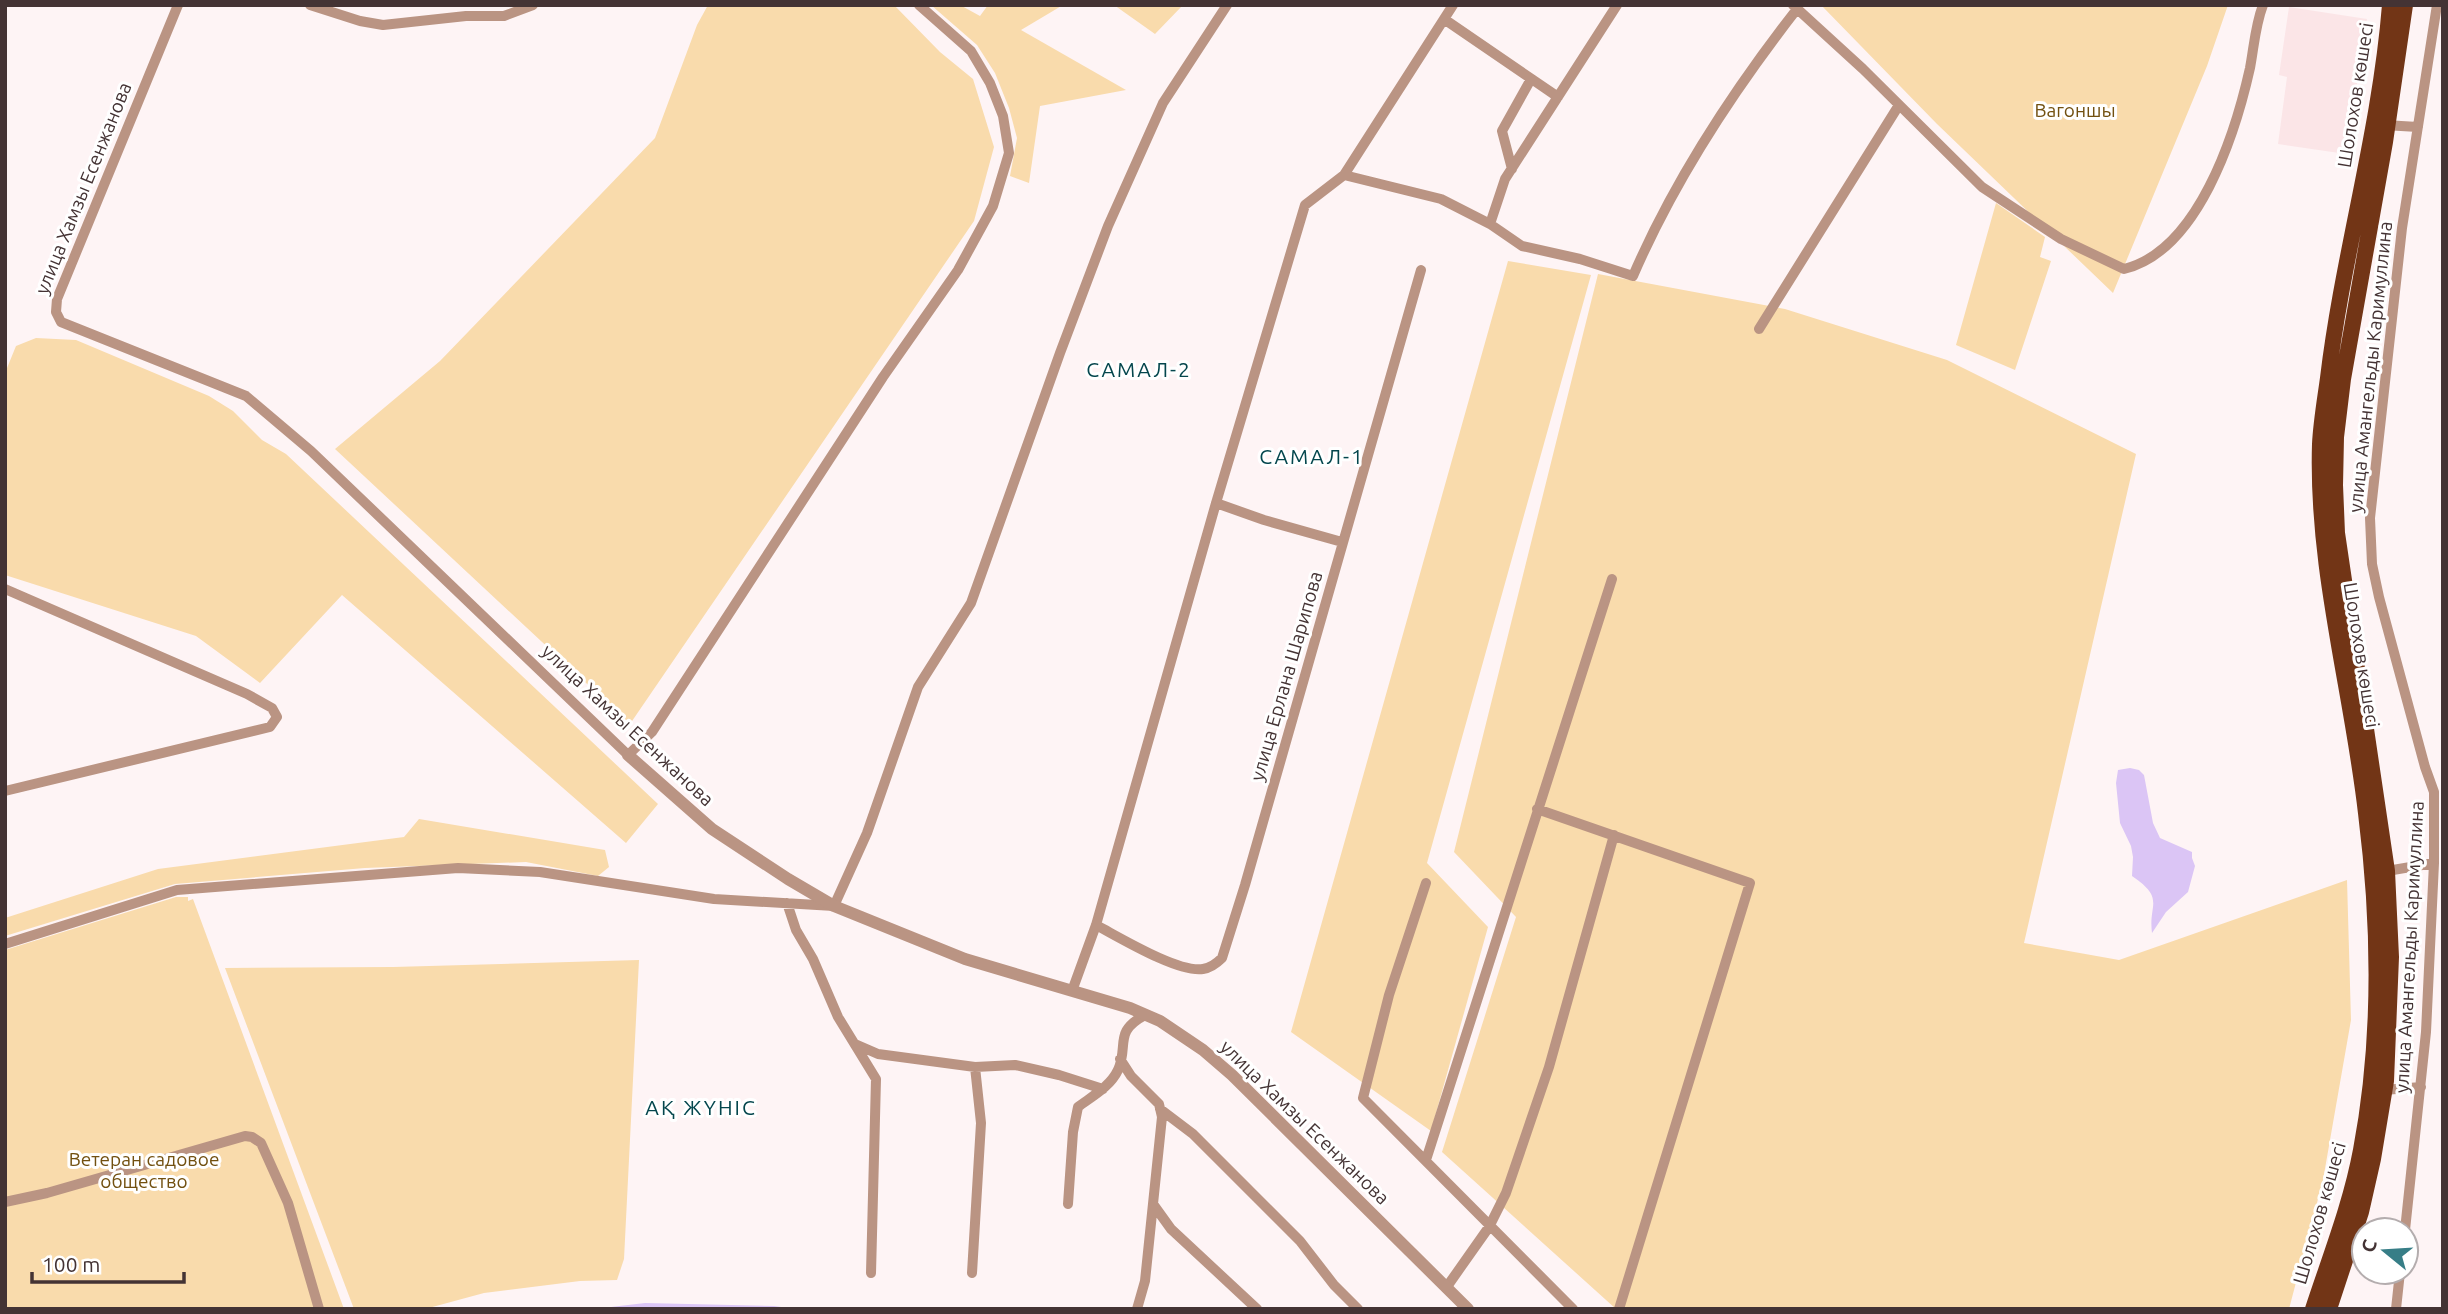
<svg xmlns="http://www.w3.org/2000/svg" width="2448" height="1314" font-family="Ubuntu,sans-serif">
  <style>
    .built { fill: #fbe5e7 }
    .green { fill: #f9dbac }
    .water { fill: #dbc5f5 }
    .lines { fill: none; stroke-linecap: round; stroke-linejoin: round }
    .minor { stroke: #ba9483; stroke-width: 10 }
    .tertiary { stroke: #ba9483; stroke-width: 12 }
    .trunk { stroke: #723516; stroke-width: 16 }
    .labels { text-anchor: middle; stroke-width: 6; stroke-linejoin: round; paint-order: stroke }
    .street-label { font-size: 19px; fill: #443334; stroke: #fff }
    .park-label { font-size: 19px; fill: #725010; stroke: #fff }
    .neighbourhood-label { font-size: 21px; letter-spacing: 2px; fill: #04464d; stroke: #fff }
  </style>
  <rect width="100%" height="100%" fill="#fef4f5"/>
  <path class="built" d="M2289 7 2367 19 2346 154 2278 144 2287 77 2279 75Z"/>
  <path class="green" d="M708 5H894L940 52 973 79 994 147 974 221 630 724 335 449 440 361 655 138 697 25Z
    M931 5H960L980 16 988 5H1063L1021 30 1126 90 1040 106 1029 183 1010 176 1017 138 1009 108 995 73 977 45Z
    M1114 5H1183L1155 34Z
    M1821 5H2228L2207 66 2113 293 1937 124Z
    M1996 203 2045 237 2040 257 2051 261 2015 370 1956 345Z
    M1508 261 1591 275 1427 863 1488 927 1431 1131 1291 1032Z
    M1598 274 1785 309 1947 360 2136 454 2024 943 2119 960 2347 880 2351 1020 2323 1180 2289 1309H1616L1442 1152 1516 917 1454 852Z
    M36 338 76 340 209 396 233 411 262 440 286 454 658 804 626 843 342 595 260 683 196 636 5 575V373L16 346Z
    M419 819 605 850 609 867 598 876 526 862 365 868 175 884 5 936V918L158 869 404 837Z
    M176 897H188V901L193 899 344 1309H5V950Z
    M639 960 624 1259 617 1280 580 1281 484 1293 425 1309H354L225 968 393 967Z"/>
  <path class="water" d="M2130 768 2139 770 2144 775 2153 823 2160 838 2192 852V858L2195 866 2188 892 2166 912 2152 933C2148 904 2166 899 2132 876L2133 857 2131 846 2120 823 2116 783 2118 770Z
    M645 1303 774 1306 796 1309H594Z"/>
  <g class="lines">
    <path class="minor" d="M178 5 57 299 56 312 61 322 246 396 311 451 628 755 652 732 883 377 958 270 993 206 1009 153 1003 116 990 83 971 51 919 5
      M310 5 360 21 383 25 466 16H504L533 5
      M1793 5 1863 69 1982 187 2061 239 2124 269C2198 251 2235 135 2250 68 2254 47 2255 26 2263 5
      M1444 19 1558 97
      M2384 125 2418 127
      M1512 169 1502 131 1531 79
      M1344 175 1441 199 1490 224 1522 246 1580 259 1633 276C1674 181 1733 91 1797 9
      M1490 224 1505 179 1617 5
      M1759 329 1899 105
      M1216 503 1264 520 1342 542
      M5 589 247 694 272 708 277 717 270 727 5 791
      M1537 809 1750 883 1619 1309
      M2382 869 2387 871 2434 863
      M1426 883 1389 995 1363 1098 1573 1309
      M787 903 796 930 813 959 838 1017 876 1079 871 1273
      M1096 925C1119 937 1178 973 1203 969 1210 968 1217 963 1222 958L1245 885 1421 270
      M5 944 177 890 458 868 540 872 714 899 834 906 867 833 918 687 971 603 1060 353 1108 226 1163 103 1227 5
      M1072 991 1096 925 1216 503 1305 205 1344 175 1453 5
      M855 1044 878 1054 975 1067 1015 1065 1059 1075 1103 1089
      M1120 1059 1131 1076 1159 1104 1162 1117 1145 1281 1137 1309
      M2384 1090 2421 1087
      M1160 1109 1193 1134 1300 1241 1334 1285 1358 1309
      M1426 1160 1612 579
      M5 1202 47 1193 245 1136 252 1137 261 1143 288 1203 319 1309
      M1068 1204 1073 1132 1078 1107C1091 1097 1110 1087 1118 1070 1129 1045 1113 1032 1145 1015
      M1153 1204 1171 1229 1257 1309
      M2405 1230 2426 1032 2434 863V792L2425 767 2379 597 2372 564 2370 518 2402 228 2437 5
      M972 1273 981 1123 975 1067
      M1446 1288 1489 1227 1506 1193 1549 1067 1614 835
      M2396 1309 2400 1272"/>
    <path class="tertiary" d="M628 755 712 829 788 879 834 906 965 959 1130 1008 1160 1021 1203 1050 1232 1075 1468 1309"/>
    <path class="trunk" d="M2313 1309C2330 1257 2351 1204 2361 1150 2382 1039 2380 925 2366 813 2352 690 2316 569 2320 444 2321 423 2325 400 2328 378 2343 253 2380 131 2390 5
      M2329 1309 2361 1212 2373 1159 2386 1081 2391 957 2387 871 2337 533 2335 485 2336 437 2343 379 2385 142 2405 5"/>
  </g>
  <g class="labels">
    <g class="street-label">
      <text transform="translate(2355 95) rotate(-81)" y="7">Шолохов көшесі</text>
      <text transform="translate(83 188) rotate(-68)" y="7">улица Хамзы Есенжанова</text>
      <text transform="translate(2370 367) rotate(-84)" y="7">улица Амангельды Каримуллина</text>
      <text transform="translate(2362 655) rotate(81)" y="7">Шолохов көшесі</text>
      <text transform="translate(1286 676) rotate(-74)" y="7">улица Ерлана Шарипова</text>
      <text transform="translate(628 725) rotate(43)" y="7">улица Хамзы Есенжанова</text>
      <text transform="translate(2409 947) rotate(-87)" y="7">улица Амангельды Каримуллина</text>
      <text transform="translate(1305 1122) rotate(44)" y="7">улица Хамзы Есенжанова</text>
      <text transform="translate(2319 1213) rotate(-74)" y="7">Шолохов көшесі</text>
    </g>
    <g class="park-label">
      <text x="2075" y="117">Вагоншы</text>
      <text x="144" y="1166">Ветеран садовое<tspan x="144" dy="22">общество</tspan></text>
    </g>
    <g class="neighbourhood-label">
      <text x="1139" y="377">САМАЛ-2</text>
      <text x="1312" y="464">САМАЛ-1</text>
      <text x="701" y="1115">АҚ ЖҮНІС</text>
    </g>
  </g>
  <rect width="2448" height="1314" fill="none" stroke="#443334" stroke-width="14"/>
  <g transform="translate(2385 1251) rotate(288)"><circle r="33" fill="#ffffff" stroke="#b4adae" stroke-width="2"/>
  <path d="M0-5L12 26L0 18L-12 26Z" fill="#377e87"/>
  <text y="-10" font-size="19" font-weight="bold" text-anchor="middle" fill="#443334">С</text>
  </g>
  <path d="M32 1272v10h152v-10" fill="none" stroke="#443334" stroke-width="3.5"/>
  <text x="42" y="1272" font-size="21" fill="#443334" stroke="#ffffff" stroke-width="5" paint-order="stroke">100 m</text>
</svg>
